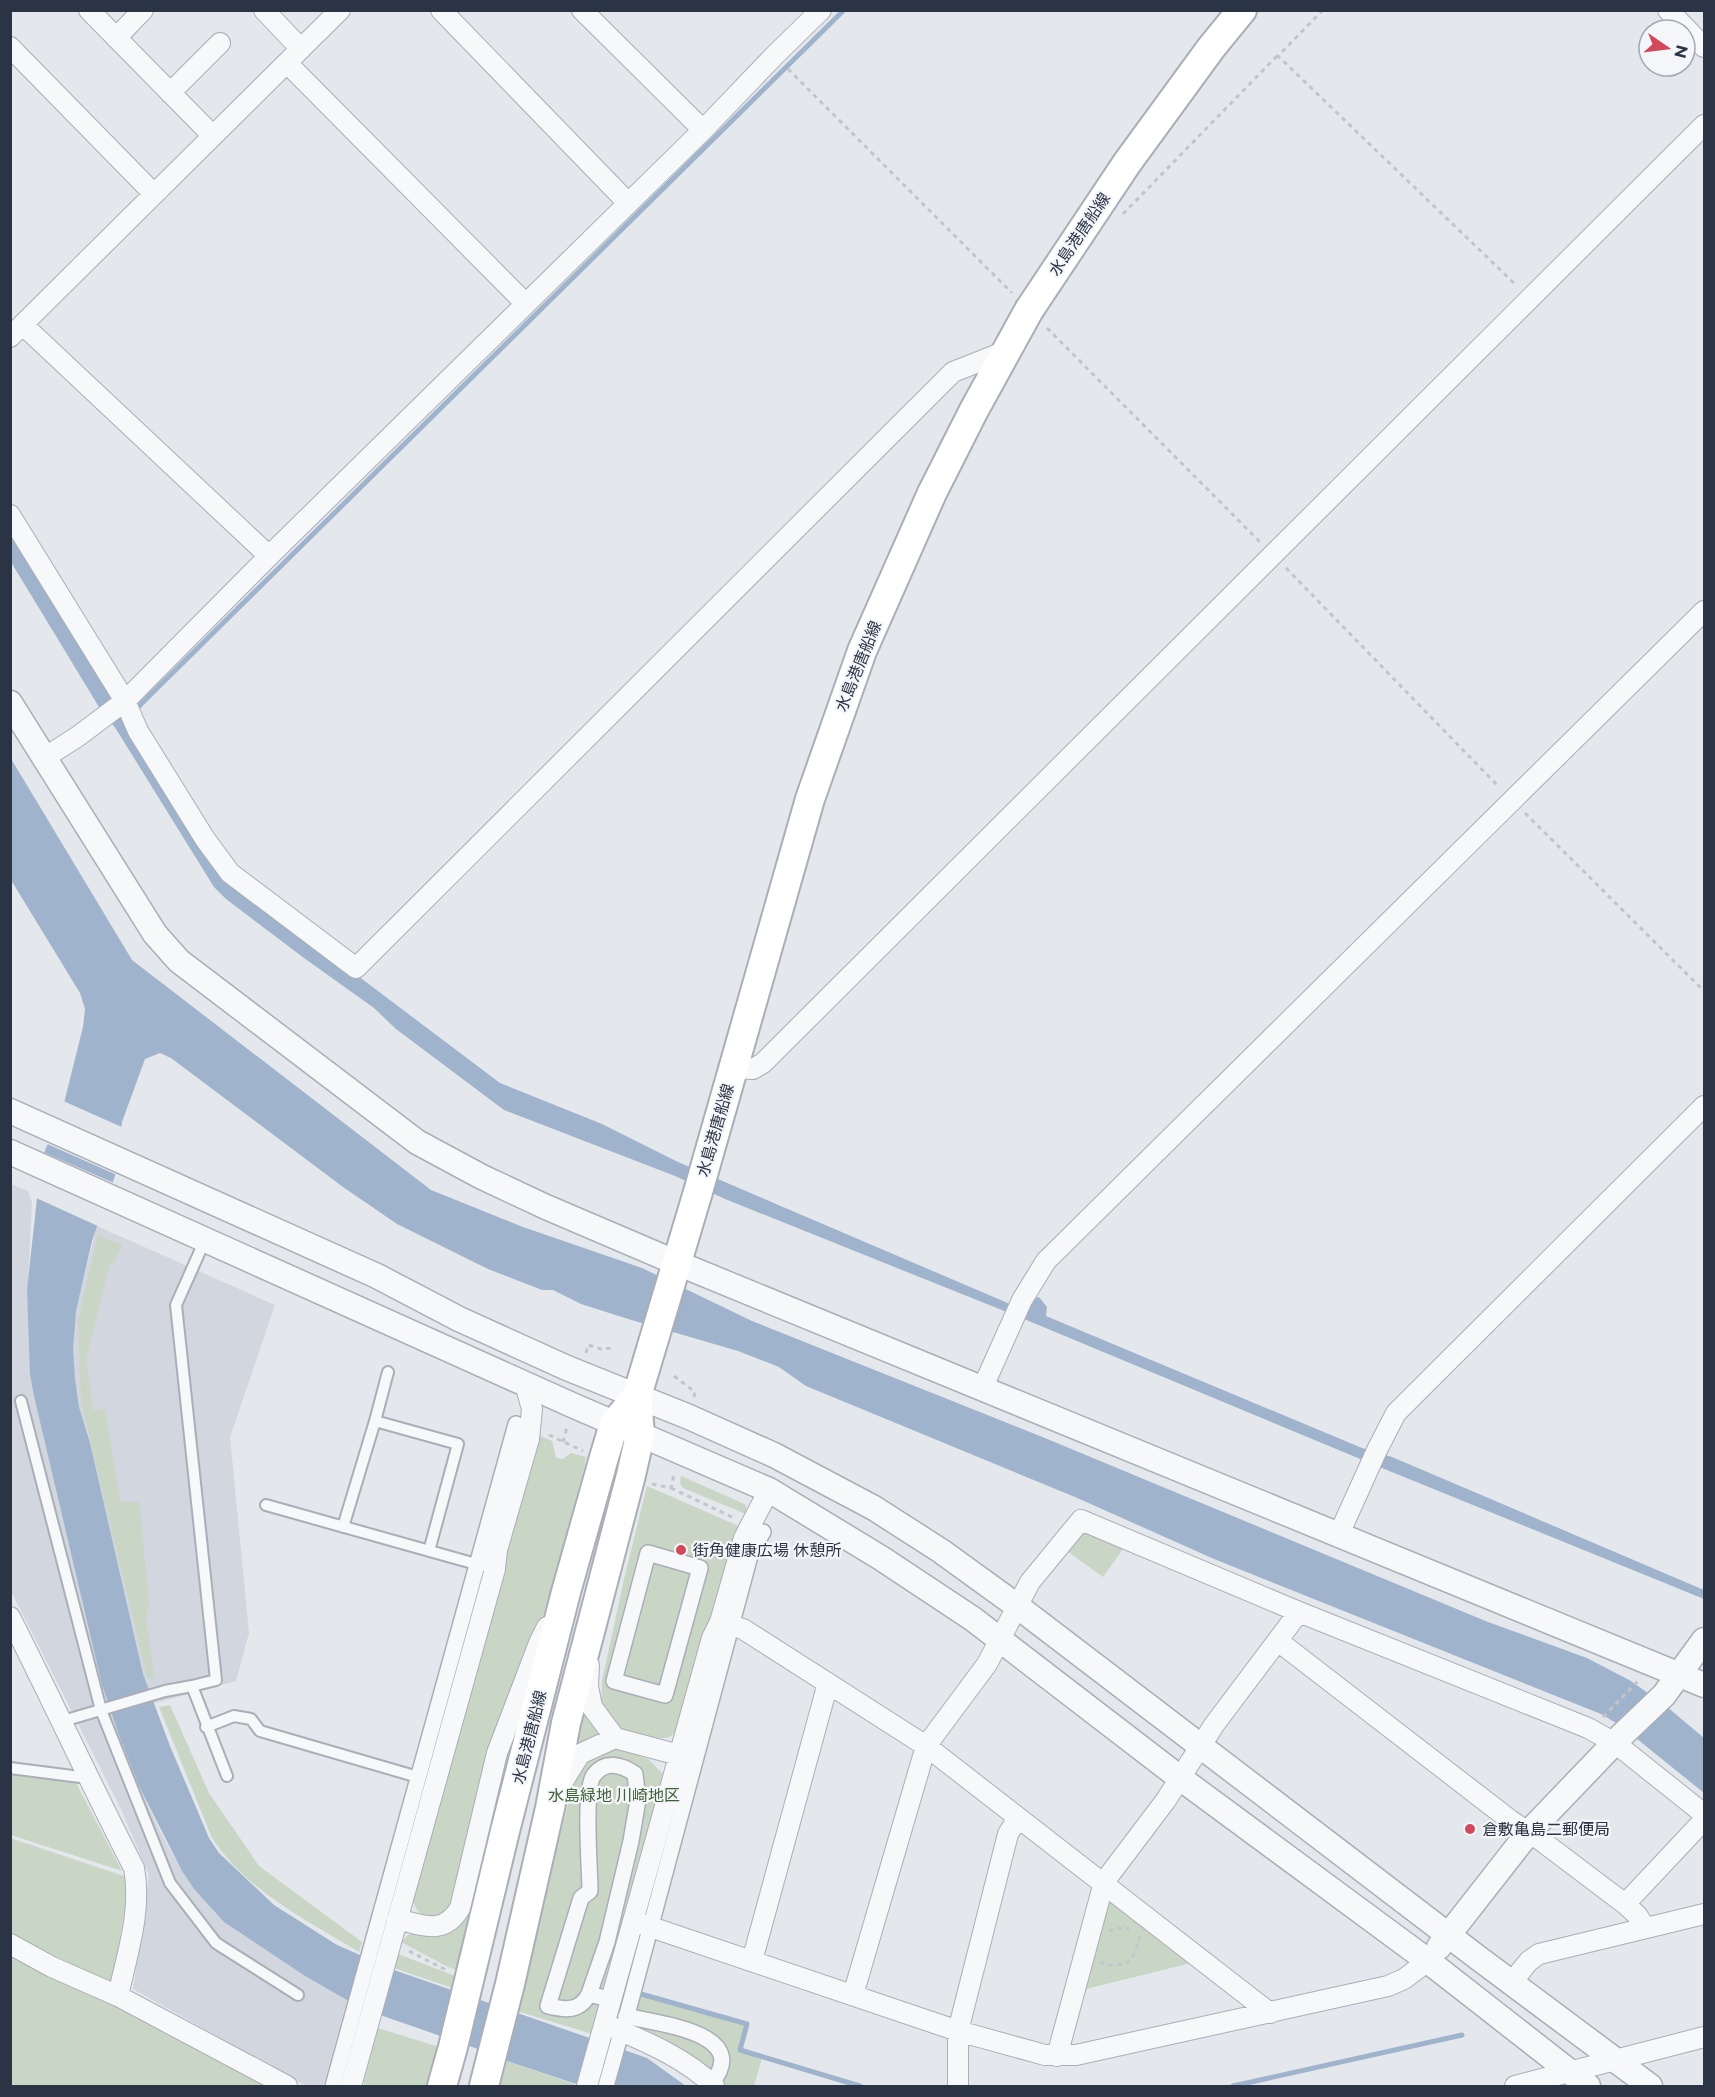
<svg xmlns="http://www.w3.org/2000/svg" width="1715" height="2097" font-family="Montserrat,'Noto Sans JP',sans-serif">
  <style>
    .built { fill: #d2d6de }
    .green { fill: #c9d6c5 }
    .water { fill: #9fb4cc }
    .pier { fill: #e4e7ec }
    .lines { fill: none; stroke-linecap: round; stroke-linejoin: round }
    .stream { stroke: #9fb4cc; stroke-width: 5 }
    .service-casing { stroke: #a9aeb7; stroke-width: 14 }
    .pedestrian-casing { stroke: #a9aeb7; stroke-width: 18 }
    .minor-casing { stroke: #a9aeb7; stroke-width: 22 }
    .tertiary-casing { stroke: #a9aeb7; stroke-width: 27 }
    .secondary-casing { stroke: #a9aeb7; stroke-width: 32 }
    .path { stroke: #c2c5cb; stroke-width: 3; stroke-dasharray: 4.5 4.5; stroke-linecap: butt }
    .service { stroke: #f7f8fa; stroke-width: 10 }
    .pedestrian { stroke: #f7f8fa; stroke-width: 15 }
    .minor { stroke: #f7f8fa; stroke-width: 20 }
    .tertiary { stroke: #f7f8fa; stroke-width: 24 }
    .secondary { stroke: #fff; stroke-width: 28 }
    .poi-dot { fill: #d1495b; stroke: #f4f6f9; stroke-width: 2 }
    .labels { text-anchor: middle; stroke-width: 4.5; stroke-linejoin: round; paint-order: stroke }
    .street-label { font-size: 16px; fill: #2b3445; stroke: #f4f6f9 }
    .poi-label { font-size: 16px; fill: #2b3445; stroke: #f4f6f9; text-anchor: start }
    .park-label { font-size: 16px; fill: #3f6138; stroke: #f4f6f9 }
  </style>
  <rect width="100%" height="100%" fill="#e4e7ec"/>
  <path class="built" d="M11 1184 28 1191 32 1202 27 1305 77 1304 97 1226 275 1305 230 1437 249 1633 236 1681 114 1714 120 1738 139 1786 162 1835 182 1871 194 1889 224 1922 305 1976 347 2000 323 2086H306L133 1989 149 1875 120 1807 11 1591Z"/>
  <path class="green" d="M98 1235 122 1245 114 1263H110L86 1359 93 1410 105 1408 120 1502H139L149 1602 146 1618 154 1678H147L81 1402 78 1319Z
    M536 1434 552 1441 556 1458 563 1459 571 1453 586 1457 584 1468 553 1583 454 1900C451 1903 449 1909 445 1912 432 1923 418 1916 413 1902L506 1568 503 1548Z
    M681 1476 740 1502 746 1505V1514L683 1488 680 1483Z
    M647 1486 741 1527 717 1615 703 1632 678 1726C676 1730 674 1735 669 1737 660 1741 628 1732 619 1727 614 1723 609 1719 606 1713 600 1704 602 1692 602 1681L624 1579Z
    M1080 1530 1126 1545 1103 1577 1064 1549Z
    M585 1704 609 1736C591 1735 584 1740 572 1753Z
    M170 1705 209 1793 259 1866 362 1942 359 1952C306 1920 247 1891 212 1838L159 1707Z
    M612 1746 648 1759 663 1774 592 2034 517 2011 576 1771 586 1759Z
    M11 1774 76 1783 122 1871 11 1835Z
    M10 1838 130 1878 112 1985 11 1933Z
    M475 1897 459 1971 446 1966 401 1942 408 1935 467 1912Z
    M1113 1900 1195 1962 1082 1990 1106 1902Z
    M10 1949 266 2086H11Z
    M398 1954 458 1977 455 1989 394 1968Z
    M640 1995 745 2025 738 2051 762 2058 754 2086H722L631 2028Z
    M378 2028 439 2047 427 2086H364V2081Z
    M507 2061 574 2084 573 2086H500Z"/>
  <path class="water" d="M10 532 205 850 358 976 500 1083 602 1124 678 1162 1010 1304 1039 1297 1047 1307 1046 1316 1362 1448 1392 1457 1704 1590V1599L1382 1468 1024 1319 725 1199 675 1176 504 1110 396 1029 374 1008 304 958 226 899 214 887 116 729 99 707 11 562Z
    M10 757 132 960 431 1190 523 1227 642 1268 752 1321 1040 1436 1488 1622 1587 1658 1631 1681 1666 1706 1704 1738V1793L1621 1726 1601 1714 1214 1559 1075 1497 806 1386 779 1367 738 1351 625 1318 581 1304 553 1290H542L488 1269 397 1224 343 1187 171 1058 160 1053 145 1059 122 1122 116 1173 92 1241 76 1311 73 1349 75 1379 79 1407 90 1443 143 1674 170 1746 209 1838 219 1853 274 1905 337 1945 394 1970 647 2058 686 2086H582L507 2061 478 2049 383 2016 347 2000 305 1976 224 1922 194 1889 182 1871 139 1786 120 1738 102 1685 34 1396 30 1374 27 1290 37 1198 44 1153 63 1107 83 1027 85 1009 80 993 11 880Z"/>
  <path class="pier" d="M61 1100 124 1128 117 1175 45 1143Z
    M43 1152 114 1183 100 1227 34 1197Z"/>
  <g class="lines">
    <path class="stream" d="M134 711 844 10
      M641 1994 747 2024 740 2050 860 2086
      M1233 2086 1462 2035"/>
    <defs>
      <path id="service" d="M205 1240 176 1305 216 1680 192 1686 227 1776
        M388 1372 375 1421 458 1444 429 1551
        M21 1401 101 1710 170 1883 216 1943 298 1995
        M266 1505 483 1566
        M343 1527 375 1421
        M63 1721 165 1691 192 1686
        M206 1727 234 1716 251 1719 260 1731 418 1777
        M10 1768 88 1778"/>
      <path id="pedestrian" d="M648 1553 700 1568 665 1695 614 1681Z
        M589 1994C580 2012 565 2010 548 2006L581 1898 590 1891C590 1870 583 1788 594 1775 605 1760 622 1765 635 1774L638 1800 631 1841 607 1942 589 1994 601 1997
        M626 2016C656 2024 754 2032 711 2084
        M625 2022 751 1552 763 1532
        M333 2086 516 1424
        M606 2086 619 2040"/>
      <path id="minor" d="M89 10 212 135
        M264 10 301 49
        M441 10 628 203
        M582 10 703 130
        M1668 10 1704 47
        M116 38 143 10
        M10 47 154 194
        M287 63 525 303
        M170 93 220 43
        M23 325 269 556
        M10 337 340 10
        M10 515 125 701 138 731 205 839 230 873 356 968 953 372 1006 351
        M44 758 77 737 125 701 269 556 703 130 775 55 821 10
        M732 1068 753 1069 763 1063 1704 125
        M982 1389 1022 1300 1046 1261 1704 611
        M1339 1534 1377 1450 1396 1413 1704 1106
        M10 1617C52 1700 91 1785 134 1868 142 1911 127 1954 118 1996
        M720 1622 743 1629 926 1746 1270 2013
        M1278 1641 1510 1820 1543 1842 1625 1904 1637 1915 1645 1927
        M615 1738 679 1755
        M559 1788 580 1754 615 1738 592 1707 588 1686 589 1665
        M1625 1904 1704 1820
        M397 1919C422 1925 444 1936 460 1908L497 1753 539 1643 547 1627
        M633 1921 958 2031 1045 2055H1076L1388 1986 1404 1979 1428 1961
        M10 1944 52 1967 118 1996 287 2086
        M752 1961 828 1683
        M1511 1983 1529 1961 1539 1954 1704 1914
        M853 1995 926 1746 987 1664 1030 1582 1081 1520 1299 1612 1588 1728 1615 1743 1704 1814
        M605 2024C644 2041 684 2057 714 2086
        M1057 2056 1104 1882 1166 1800 1214 1725 1299 1612
        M351 2086 495 1569 497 1550 529 1439 532 1409 525 1384
        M587 2086 712 1638 720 1622 744 1538 769 1490
        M958 2086V2031L1008 1834 1018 1818
        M1515 2086 1704 2037"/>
      <path id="tertiary" d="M10 703 155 934 179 961 417 1142 482 1177 546 1207 677 1263 1704 1685
        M10 1111 377 1276 459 1319 567 1368 689 1417 774 1455 874 1508 941 1551 1017 1606 1477 1957 1650 2086
        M10 1152 572 1405 769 1490 881 1558 973 1619 1180 1778 1428 1961 1588 2086
        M1439 1947 1529 1832 1621 1736 1664 1695 1704 1640"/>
      <path id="secondary" d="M442 2086 453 2047 505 1831 566 1592 603 1461 614 1424 637 1396
        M484 2086 510 1984 550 1808 566 1723 631 1475 640 1435 637 1396 698 1192 810 799 862 651 932 493 974 410 1029 310 1127 163 1211 48 1242 10"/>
    </defs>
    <use href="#service" class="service-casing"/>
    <use href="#pedestrian" class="pedestrian-casing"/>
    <use href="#minor" class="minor-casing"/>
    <use href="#tertiary" class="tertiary-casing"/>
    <use href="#secondary" class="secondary-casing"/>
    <path class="path" d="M1323 10 1278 56 1516 285
      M788 69 1012 293
      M1123 214 1277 56
      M1047 328 1260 542
      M1286 568 1499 787
      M1525 813 1704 991
      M586 1353 588 1345 601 1349 612 1348
      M674 1376 695 1392 694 1397
      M549 1435 583 1451
      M563 1442 567 1427
      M652 1484 671 1488 674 1474
      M671 1488 734 1518
      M1603 1717 1638 1681
      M1109 1931 1115 1928 1129 1929
      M409 1951 448 1971
      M1101 1961 1104 1965C1134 1966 1132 1960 1140 1936"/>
    <use href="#service" class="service"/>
    <use href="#pedestrian" class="pedestrian"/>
    <use href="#minor" class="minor"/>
    <use href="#tertiary" class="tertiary"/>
    <use href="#secondary" class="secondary"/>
  </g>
  <g class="poi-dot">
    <circle cx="681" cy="1550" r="6"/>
    <circle cx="1470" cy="1829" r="6"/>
  </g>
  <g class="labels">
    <g class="street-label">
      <text transform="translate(1079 234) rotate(-56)" y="6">水島港唐船線</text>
      <text transform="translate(858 666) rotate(-68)" y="6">水島港唐船線</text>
      <text transform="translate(715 1130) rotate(-74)" y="6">水島港唐船線</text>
      <text transform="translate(529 1737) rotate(-76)" y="6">水島港唐船線</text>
    </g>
    <g class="poi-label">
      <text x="693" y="1556">街角健康広場 休憩所</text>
      <text x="1482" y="1835">倉敷亀島二郵便局</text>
    </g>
    <g class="park-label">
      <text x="614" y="1801">水島緑地 川崎地区</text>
    </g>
  </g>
  <rect width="1715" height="2097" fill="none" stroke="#2b3445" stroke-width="24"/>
  <g transform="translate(1667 48) rotate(104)"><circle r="28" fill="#f4f6f9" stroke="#a4a8b1" stroke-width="1.5"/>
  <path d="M0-4.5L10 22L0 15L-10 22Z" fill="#d1495b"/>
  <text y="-9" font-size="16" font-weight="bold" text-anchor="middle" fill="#2b3445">N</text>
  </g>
</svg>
